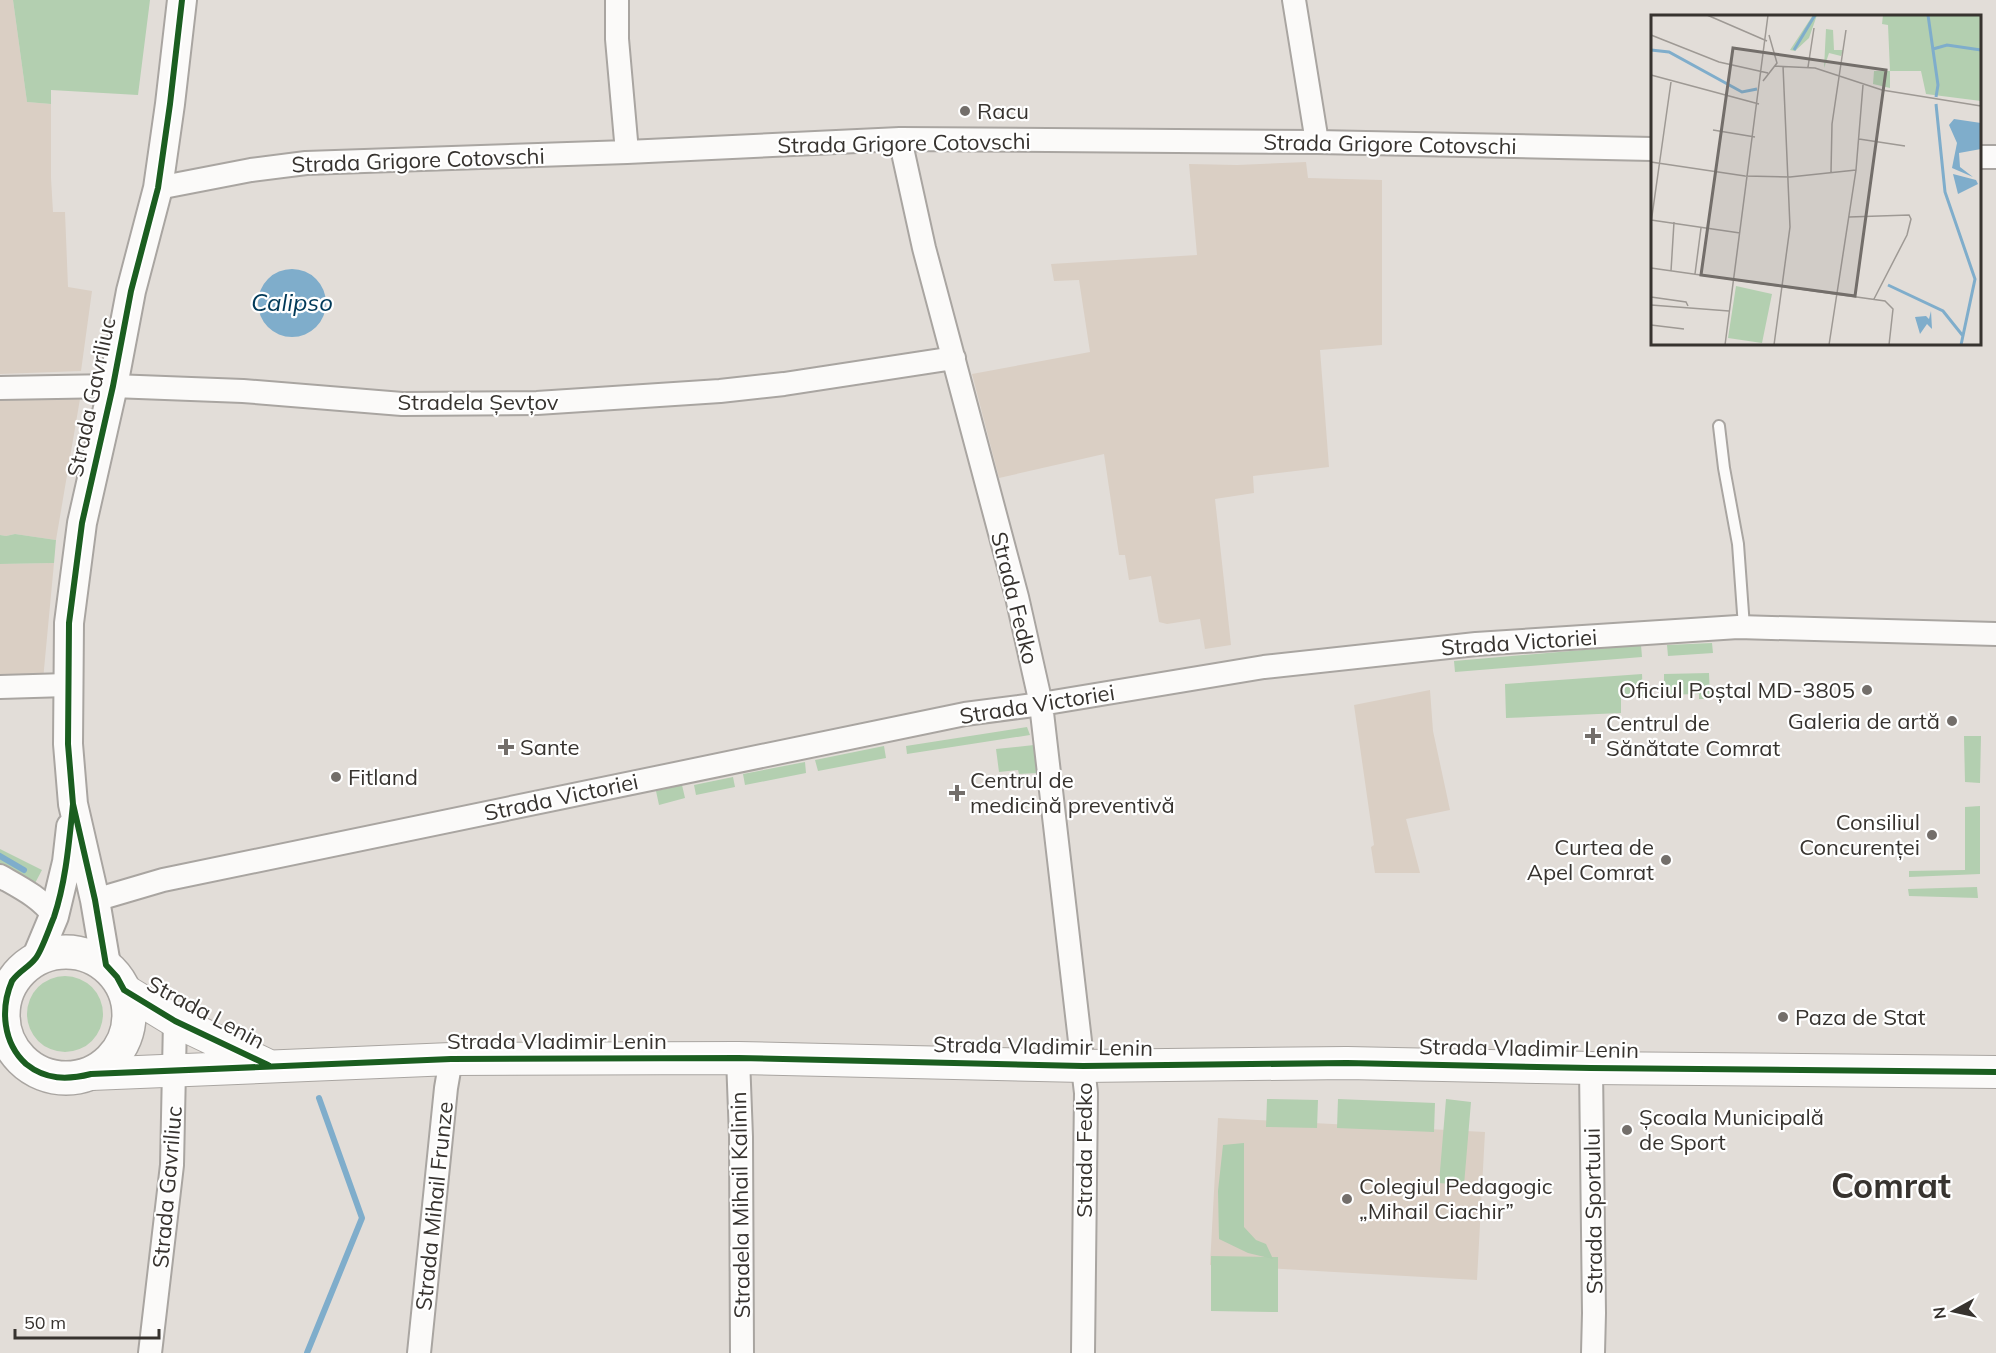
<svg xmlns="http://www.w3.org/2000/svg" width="1996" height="1353" font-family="Mulish,sans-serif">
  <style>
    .built { fill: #dacfc4 }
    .green { fill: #b3cfb0 }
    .forest { fill: #afcdae }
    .water { fill: #7fadcb }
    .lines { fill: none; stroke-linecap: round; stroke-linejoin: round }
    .stream { stroke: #7fadcb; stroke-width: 6 }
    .service-casing { stroke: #a9a5a1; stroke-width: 14 }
    .minor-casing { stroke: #a9a5a1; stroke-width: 26 }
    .tertiary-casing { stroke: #a9a5a1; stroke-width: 32 }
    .secondary-casing { stroke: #a9a5a1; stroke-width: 34 }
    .primary-casing { stroke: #a9a5a1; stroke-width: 36 }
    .service { stroke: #fbfaf9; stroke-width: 10 }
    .minor { stroke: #fbfaf9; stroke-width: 22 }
    .tertiary { stroke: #fbfaf9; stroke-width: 28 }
    .secondary { stroke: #fbfaf9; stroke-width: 32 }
    .primary { stroke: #fbfaf9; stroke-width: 33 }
    .cycleway-casing { stroke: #fff; stroke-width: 10 }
    .cycleway { stroke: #1b5e20; stroke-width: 6 }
    .poi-dot { fill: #736e6a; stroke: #fff; stroke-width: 2 }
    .labels { text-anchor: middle; stroke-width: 4.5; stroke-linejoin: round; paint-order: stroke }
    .poi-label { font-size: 22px; fill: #37332f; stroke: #fff; text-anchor: start }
    .street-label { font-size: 22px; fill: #37332f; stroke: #fff }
    .water-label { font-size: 24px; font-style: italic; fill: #003958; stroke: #fff }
    .town-label { font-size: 34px; font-weight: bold; fill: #37332f; stroke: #fff }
    .inset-river { fill: none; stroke: #7fadcb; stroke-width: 3 }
    .inset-road { fill: none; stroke: #9e9994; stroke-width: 1.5 }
    .view { fill: #736e6a; fill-opacity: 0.15; stroke: #736e6a; stroke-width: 3 }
    .inset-edge { fill: none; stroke: #37332f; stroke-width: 3 }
  </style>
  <rect width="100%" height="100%" fill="#e2ddd8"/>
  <path class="built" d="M0 0H13L27 102 51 104V178L53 212H65L68 287 92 291 81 371 0 374Z
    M1306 162 1308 178 1382 180V345L1320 350 1329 467 1253 476 1254 493 1215 499 1231 645 1205 649 1200 619 1167 624 1159 622 1151 576 1129 580 1125 555H1119L1104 454 999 478 972 374 1090 352 1079 280 1054 281 1051 264 1197 255 1189 164 1237 165Z
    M81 393 56 540 15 534 6 536 0 535V396Z
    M54 563 43 680H0V564Z
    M1430 690 1433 731 1450 810 1406 819 1420 873H1375L1371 847 1374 845 1354 705Z
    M1218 1118 1485 1132 1477 1280 1210 1265Z"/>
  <path class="green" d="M13 0H150L138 95 51 90V104L27 102Z
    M15 534 56 540 54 563 0 564V535L6 536Z
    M1712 643 1713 653 1668 656 1667 645Z
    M1641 645 1642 657 1455 672 1454 661Z
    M1709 673 1710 699H1699V694L1663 695V692H1660V684L1664 683V674Z
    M1642 674 1643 696 1621 697V713L1506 718 1505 684Z
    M1027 727 1030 735 907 754 906 746Z
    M1964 736H1981L1980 783 1965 782Z
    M1034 745 1038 773 1019 774 1018 770 999 772 996 749Z
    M884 746 886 758 818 771 815 760Z
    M805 762 806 773 745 785 743 774Z
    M733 777 735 787 696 795 694 785Z
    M682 785 685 798 659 805 656 791Z
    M1980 806V874L1909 877V871L1965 870V807Z
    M0 849 42 870 34 885 0 869Z
    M1977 887 1978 898 1909 896 1908 889Z
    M27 1014a38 38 0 1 1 76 0a38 38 0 1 1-76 0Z
    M1267 1099 1318 1100 1317 1128 1266 1127Z
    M1338 1099 1435 1103 1434 1132 1337 1128Z
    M1446 1099 1471 1102 1464 1185 1439 1183Z
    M1211 1256 1278 1257V1312L1211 1311Z"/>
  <path class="forest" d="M1244 1143V1227L1256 1240 1266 1244 1273 1259 1248 1253 1219 1239 1218 1191 1223 1145Z"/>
  <path class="water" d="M258 303a34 34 0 1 1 68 0a34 34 0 1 1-68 0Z"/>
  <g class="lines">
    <path class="stream" d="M0 856 24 870
      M307 1353 362 1218 319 1098"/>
    <defs>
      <path id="service" d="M1719 426 1724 468 1738 544 1744 627"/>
      <path id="minor" d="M617 0V39L627 152
        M1294 0 1317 142
        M900 139 924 248 1017 597 1041 704 1086 1093 1083 1353
        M1980 157H1996
        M158 188 251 170 306 163 627 152 900 139 1317 142 1652 149
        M0 388 113 386 243 391 402 404 537 403 720 391 784 384 954 358
        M0 687 67 685
        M0 876C21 888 40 897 54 916
        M95 900 163 880 965 714 1041 704 1264 667 1476 644 1738 627 1996 634
        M738 1058 741 1137 742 1353
        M1591 1068 1594 1313 1593 1353
        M150 1353 172 1165 175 1021
        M419 1353 446 1088 451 1059"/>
      <path id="tertiary" d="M36 959 54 916 67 862 71 827
        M106 965 95 900 73 804 68 744 69 623 82 523 113 386 131 291 158 188 170 104 182 0"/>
      <path id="secondary" d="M124 990 175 1021 267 1065
        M91 1074 451 1059 738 1058 1083 1066 1347 1063 1591 1068 1996 1072"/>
      <path id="primary" d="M3 1015a63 63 0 1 1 126 0a63 63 0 1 1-126 0Z"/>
    </defs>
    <use href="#service" class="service-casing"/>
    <use href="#minor" class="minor-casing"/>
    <use href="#tertiary" class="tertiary-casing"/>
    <use href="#secondary" class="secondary-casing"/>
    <use href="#primary" class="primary-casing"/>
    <use href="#service" class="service"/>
    <use href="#minor" class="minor"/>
    <use href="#tertiary" class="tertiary"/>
    <use href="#secondary" class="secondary"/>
    <use href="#primary" class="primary"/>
    <defs>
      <path id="cycleway" d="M182 0 170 104 158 188 131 291 113 386 82 523 69 623 68 744 73 804 95 900 106 965 117 977 124 990 175 1021 268 1065
        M73 804C69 842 66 881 54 917 50 926 41 953 35 959 29 967 19 971 12 981 0 1009 3 1043 26 1064 46 1080 67 1080 91 1074L451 1059 738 1058 1083 1066 1347 1063 1591 1068 1996 1072"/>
    </defs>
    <use href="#cycleway" class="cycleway-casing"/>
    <use href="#cycleway" class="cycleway"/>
  </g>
  <g class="poi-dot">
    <circle cx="965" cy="111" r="6"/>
    <circle cx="1867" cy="690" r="6"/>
    <circle cx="1952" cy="721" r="6"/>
    <path d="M1590 727h6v6h6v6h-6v6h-6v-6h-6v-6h6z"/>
    <path d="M503 738h6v6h6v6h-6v6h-6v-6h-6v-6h6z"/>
    <circle cx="336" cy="777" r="6"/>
    <path d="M954 784h6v6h6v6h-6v6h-6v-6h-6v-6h6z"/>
    <circle cx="1932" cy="835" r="6"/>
    <circle cx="1666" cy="860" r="6"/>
    <circle cx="1783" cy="1017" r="6"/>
    <circle cx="1627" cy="1130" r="6"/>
    <circle cx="1347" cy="1199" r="6"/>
  </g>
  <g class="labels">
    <g class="poi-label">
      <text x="977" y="119">Racu</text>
      <text x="1855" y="698" text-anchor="end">Oficiul Poștal MD-3805</text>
      <text x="1940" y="729" text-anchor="end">Galeria de artă</text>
      <text x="1606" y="731">Centrul de<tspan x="1606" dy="25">Sănătate Comrat</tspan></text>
      <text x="520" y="755">Sante</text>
      <text x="348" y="785">Fitland</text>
      <text x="970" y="788">Centrul de<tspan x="970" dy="25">medicină preventivă</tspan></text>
      <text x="1920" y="830" text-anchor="end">Consiliul<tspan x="1920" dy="25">Concurenței</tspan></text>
      <text x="1654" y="855" text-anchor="end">Curtea de<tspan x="1654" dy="25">Apel Comrat</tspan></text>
      <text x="1795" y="1025">Paza de Stat</text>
      <text x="1639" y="1125">Școala Municipală<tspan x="1639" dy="25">de Sport</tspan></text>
      <text x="1359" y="1194">Colegiul Pedagogic<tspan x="1359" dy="25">„Mihail Ciachir”</tspan></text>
    </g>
    <g class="street-label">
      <text transform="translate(904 143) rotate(-1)" y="8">Strada Grigore Cotovschi</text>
      <text transform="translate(1390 144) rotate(1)" y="8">Strada Grigore Cotovschi</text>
      <text transform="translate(418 160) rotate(-2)" y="8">Strada Grigore Cotovschi</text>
      <text transform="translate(91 397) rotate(-78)" y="8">Strada Gavriliuc</text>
      <text x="478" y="410">Stradela Șevțov</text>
      <text transform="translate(1015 598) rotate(76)" y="8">Strada Fedko</text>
      <text transform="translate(1519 642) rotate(-4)" y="8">Strada Victoriei</text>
      <text transform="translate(1037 704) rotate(-9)" y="8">Strada Victoriei</text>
      <text transform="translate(561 797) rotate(-12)" y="8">Strada Victoriei</text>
      <text transform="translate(206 1012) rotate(28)" y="8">Strada Lenin</text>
      <text x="557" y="1049">Strada Vladimir Lenin</text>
      <text transform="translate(1043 1046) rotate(1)" y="8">Strada Vladimir Lenin</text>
      <text transform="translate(1529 1048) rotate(1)" y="8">Strada Vladimir Lenin</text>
      <text transform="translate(1084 1150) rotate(-90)" y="8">Strada Fedko</text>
      <text transform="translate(167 1187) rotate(-85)" y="8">Strada Gavriliuc</text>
      <text transform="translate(740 1205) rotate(-91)" y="8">Stradela Mihail Kalinin</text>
      <text transform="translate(434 1206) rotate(-84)" y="8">Strada Mihail Frunze</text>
      <text transform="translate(1593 1211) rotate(-91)" y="8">Strada Sportului</text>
    </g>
    <g class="water-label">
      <text x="292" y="311">Calipso</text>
    </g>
    <g class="town-label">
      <text x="1891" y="1198">Comrat</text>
    </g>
  </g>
  <g transform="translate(1651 15)">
    <rect width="330" height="330" fill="#e2ddd8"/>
    <path d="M162 0H166L158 23 144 36 139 35ZM232 0H330V86L275 79 270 56H239V73L222 69 223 56H239L237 10 231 9ZM175 14 182 15 183 35H192L190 41 178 38 173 53ZM85 271 121 279 111 328 77 323Z" fill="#b3cfb0"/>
    <path d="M303 104 330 108V134L308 138 309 152 322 162 301 153 306 128 298 110ZM302 159 325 165 327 169 307 179ZM280 296 281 314 276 309 269 319 264 302 275 301 278 304Z" fill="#7fadcb"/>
    <path class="inset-river" d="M277 0 287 70 285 82M282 34 296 30 330 35M0 35 18 37 91 77 106 74M143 35 164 0M285 89 294 177 324 264 310 330M237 270 292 296 312 321"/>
    <path class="inset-road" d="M56 0 116 26M0 20 68 47 117 58M124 51 164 53 231 75 330 91M157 52 163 13M0 60 108 89M112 66 126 48 118 20M62 115 104 122M208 124 254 131M0 147 94 161 139 162 205 155M180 157 181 109 195 15M198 202 258 200 260 204 256 220 223 284M0 205 89 218M0 208 20 67M0 253 234 286 242 294 238 330M20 256 23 207M44 259 50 213M0 282 35 287 37 291M0 290 78 296M0 310 33 314M74 330 117 0M123 330 139 212 132 51M178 330 205 155 212 70"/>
    <path class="view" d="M82 33 235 55 204 281 50 260Z"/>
    <rect width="330" height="330" class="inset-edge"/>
  </g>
  <g transform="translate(1954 1311) rotate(262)" stroke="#ffffff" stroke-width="4.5" paint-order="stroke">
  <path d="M0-4.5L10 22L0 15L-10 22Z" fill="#37332f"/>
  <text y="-9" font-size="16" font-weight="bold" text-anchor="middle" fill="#37332f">N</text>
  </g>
  <path d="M15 1329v9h144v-9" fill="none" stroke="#37332f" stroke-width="3"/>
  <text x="24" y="1329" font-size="18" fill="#37332f" stroke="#ffffff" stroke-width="4.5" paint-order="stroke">50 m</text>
</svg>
